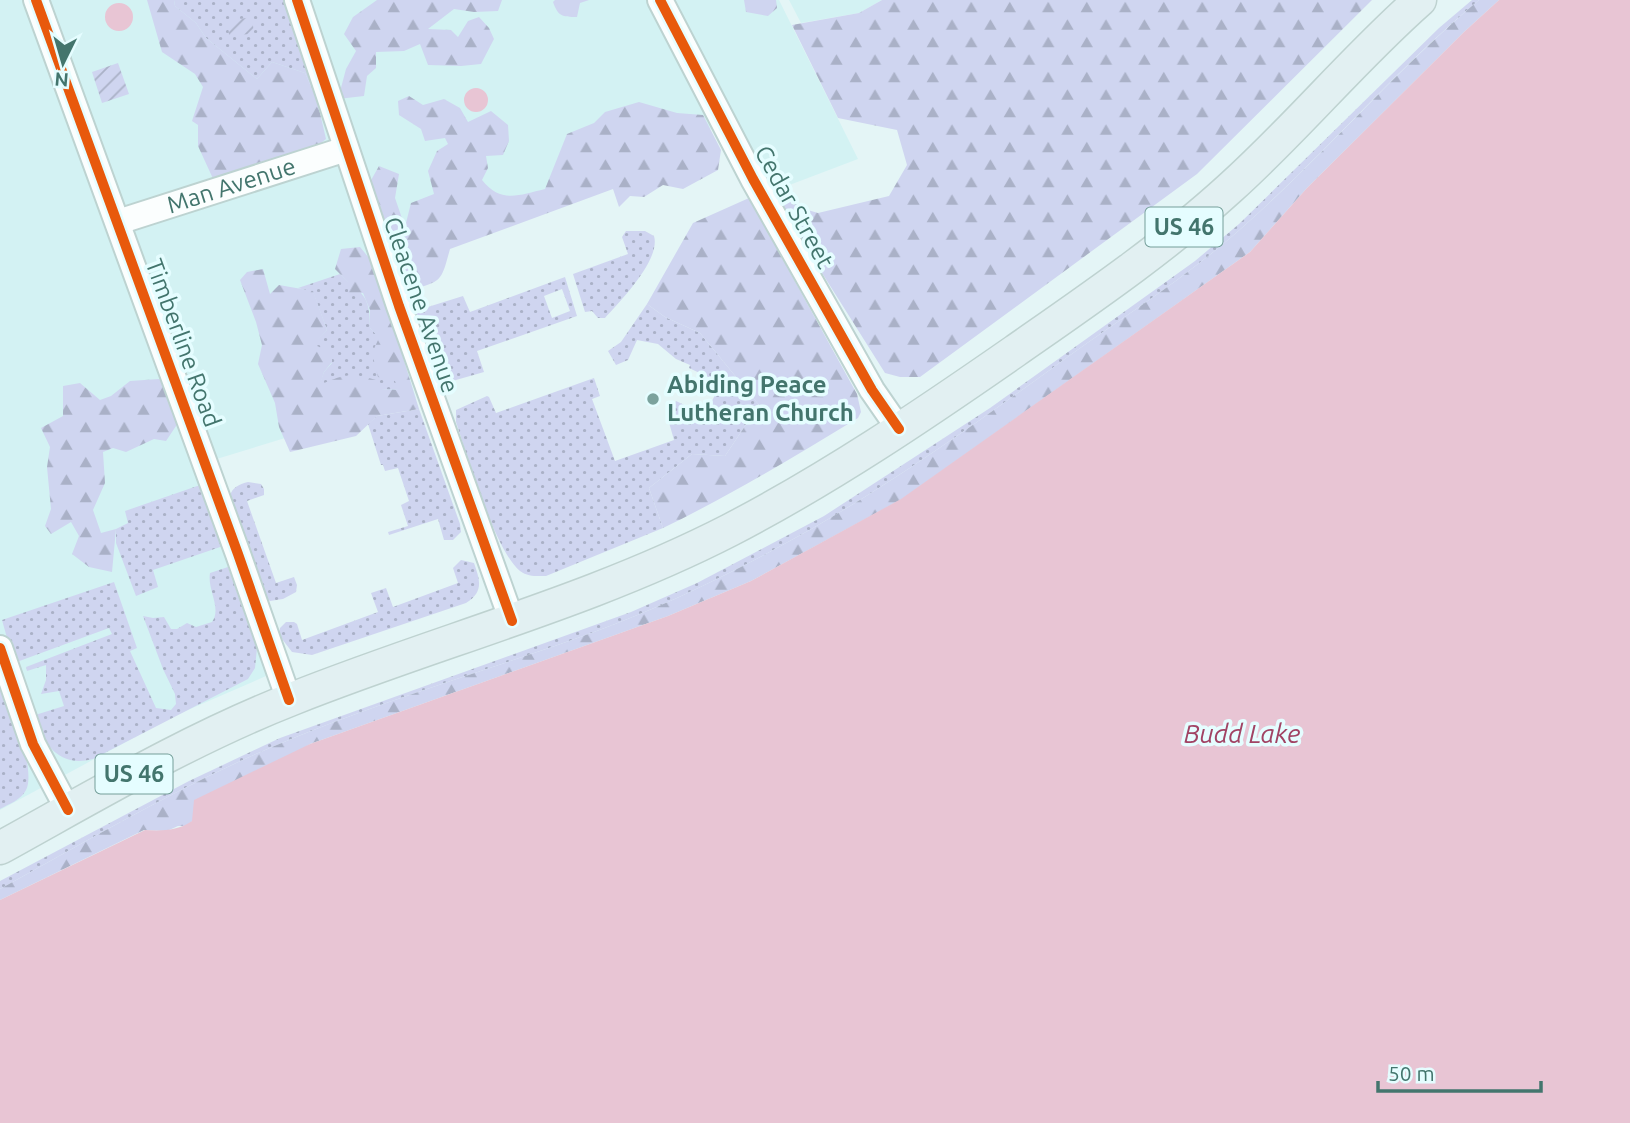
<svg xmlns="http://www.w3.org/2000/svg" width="1630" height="1123" font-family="Ubuntu,sans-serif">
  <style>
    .residential { fill: #d3f2f3 }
    .grass { fill: url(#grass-dots); fill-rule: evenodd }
    .forest { fill: url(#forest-firs) }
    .garden { fill: url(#garden-furrows) }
    .water { fill: #e8c5d4 }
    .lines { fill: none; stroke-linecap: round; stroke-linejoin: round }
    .minor-casing { stroke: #bdd3d1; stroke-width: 28 }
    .major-casing { stroke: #bed2d0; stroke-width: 35 }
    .minor { stroke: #fbfefe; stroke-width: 24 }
    .major { stroke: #e2f0f2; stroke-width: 32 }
    .cycleway-casing { stroke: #e5fdff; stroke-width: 15 }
    .cycleway { stroke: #e8590c; stroke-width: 10 }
    .poi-dot { fill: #7ba29d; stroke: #e5fdff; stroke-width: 2.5 }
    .labels { text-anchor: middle; stroke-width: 7; stroke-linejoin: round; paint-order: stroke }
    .shield { fill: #e5fdff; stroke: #749e99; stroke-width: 2 }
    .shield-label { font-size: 23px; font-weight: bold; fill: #43756d }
    .street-label { font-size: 24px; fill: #43756d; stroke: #e5fdff }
    .poi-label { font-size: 24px; font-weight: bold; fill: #43756d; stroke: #e5fdff; text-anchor: start }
    .water-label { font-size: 26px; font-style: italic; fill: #a14364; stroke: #e5fdff }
  </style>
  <defs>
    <pattern id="grass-dots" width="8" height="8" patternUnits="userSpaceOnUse" patternTransform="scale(1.75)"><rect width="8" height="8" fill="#cfd5f0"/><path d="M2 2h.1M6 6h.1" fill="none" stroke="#aab1c7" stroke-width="1.8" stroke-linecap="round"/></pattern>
    <pattern id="forest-firs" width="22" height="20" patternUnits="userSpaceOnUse" patternTransform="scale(1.75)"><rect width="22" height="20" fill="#cfd5f0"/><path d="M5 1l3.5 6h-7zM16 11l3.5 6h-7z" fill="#aab1c7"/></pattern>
    <pattern id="garden-furrows" width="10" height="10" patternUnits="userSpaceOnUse" patternTransform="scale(1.75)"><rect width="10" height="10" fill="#cfd5f0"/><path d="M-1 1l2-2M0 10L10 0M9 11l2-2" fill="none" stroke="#aab1c7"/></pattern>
  </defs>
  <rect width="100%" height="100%" fill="#e4f5f6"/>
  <path class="residential" d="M0 0H779L858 159 771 192 716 127 374 264 416 398 197 465 273 673 174 716 0 810Z
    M789 0H882L859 13 801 23Z"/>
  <path class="grass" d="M174 0H288L317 100 305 73 272 62 257 79 206 38 196 23 175 6Z
    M1472 0H1479C1396 69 1326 153 1245 225 1191 274 1129 313 1069 356 975 424 880 493 777 548 718 580 657 609 594 632 487 671 376 702 272 747 178 787 89 840 0 889V881L189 781 280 738 631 612 697 583 824 516 990 408 1195 261 1239 224 1439 28Z
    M626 231H645L654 236C661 260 620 301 605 318H598L592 311 585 312 573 274 628 254 622 237Z
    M340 274C362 296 370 292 370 328L380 338 399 390 319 386 324 372 332 363 312 344 327 330 313 292 298 288Z
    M565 277 577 316 477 351 484 372 442 384 415 311 463 296 470 312ZM562 289 570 311 552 318 544 296Z
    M647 304 665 317 700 333 759 405 725 456 692 454 649 488 663 528 546 576C537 576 528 577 520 571 495 551 467 455 456 422V410L487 396 489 397 496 413 594 378 600 396 592 399 615 461 674 440 668 419 676 401 705 415 721 383 689 368 690 365 676 359 658 344 637 340 628 360 616 365 608 351 621 342Z
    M419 409 460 524 461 532 453 540H444L438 519 389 535 388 532 408 526 401 505 409 501 398 468 385 471 383 465H381L368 424 377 416Z
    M248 482 261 484 264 489V495L247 501 276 583 294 577 297 585 296 592 283 599 270 601 265 597 230 496C232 487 240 484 248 482Z
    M203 484 226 545 153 570 158 587 136 596 116 543V529L128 523 125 511Z
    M461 560 474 563C480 580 484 592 466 603L312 655 292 652 279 635 280 628 286 622H294L297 624 302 640 378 612 371 593 386 588 393 607 458 583 453 568Z
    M228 567 257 648 255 668 248 679 93 759C58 768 45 744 32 716L64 706 59 691 41 694 46 680V665L27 671 26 667 112 634 109 628 14 663 2 620 114 582 137 648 130 651 156 708 171 710 176 704 175 694 163 669 143 616 153 618 164 617 171 629H177L187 623 196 627 212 622C222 608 207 590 210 573Z
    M0 676C8 699 37 770 26 790 21 800 9 804 0 809Z"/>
  <path class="forest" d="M147 0H174L175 6 196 23 206 38 257 79 272 62 305 73 317 100 326 139 312 150 215 183 198 146V125L192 121 203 87 195 74 162 52Z
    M377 0H502L498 11 474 12 454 9 428 29 451 30 458 37 468 21 479 17 489 28 494 39 481 64 461 66 428 65 420 44 404 51 376 52V68L367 76 364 96 338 99 346 69 356 51 344 34 353 17Z
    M555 0H589L580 3 577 17C562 17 558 16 553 2Z
    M744 0H776L777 8 768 16 746 12Z
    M882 0H1372L1197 174 920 377H900L885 373 771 192 787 194 801 208 818 213 889 196 907 165 897 130 838 118 792 25 859 13Z
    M1479 0H1499L1464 32 1307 188 1250 252 902 499 751 581 668 616 310 744 185 826H178L167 831 144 830 0 900V889C89 840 178 787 272 747 376 702 487 671 594 632 657 609 718 580 777 548 880 493 975 424 1069 356 1129 313 1191 274 1245 225 1326 153 1396 70 1479 0Z
    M409 96 423 105 444 99 460 108 468 122 491 111 508 125 509 141 503 155 486 156 488 168 482 180C501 204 519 195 545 189L567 134 594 123 605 112 639 102 677 113 703 115 721 150 718 170 683 189 663 185 644 197 630 196 619 207 613 189 450 249C441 281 443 281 411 290L405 282 370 182 379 166 399 174 395 198 405 227 411 203 434 194 428 171 437 151 448 144 445 138 425 141 421 129 399 115 398 101Z
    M749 198 857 394 861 412 858 418C794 457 731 495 663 528L649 488 692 454 725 456 759 405 700 333 665 317 647 304 693 223Z
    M360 247 374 264 419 409 377 416 356 436 290 452 279 427 275 403 258 364 262 345 256 322 240 280 247 272 263 269 270 294 279 285 313 291 327 330 313 344 332 353V362L324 372 320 385C343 374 352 372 376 380L381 389 398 390 395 381 378 377 372 353 379 338 370 328V310L363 293 348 294V282L335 269 341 249Z
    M159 379 167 386 180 420 166 441 154 439 126 452 113 448 103 452 105 483 93 510 101 533 116 529 112 572 89 567 72 554 79 536 71 522 51 534 45 526 51 509 47 467 50 447 41 428 63 416V386L80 383 100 400 111 396 130 381Z"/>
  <path class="garden" d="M252 17 254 34 229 35 228 21Z
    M118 63 129 94 102 103 92 72Z"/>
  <path class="water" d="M1499 0H1630V1123H0V900L145 830C161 831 178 831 192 821L194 800 310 744 668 616 751 581 901 499 1250 252 1307 188 1464 32Z
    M105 17a14 14 0 1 1 28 0a14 14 0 1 1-28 0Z
    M464 100a12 12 0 1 1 24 0a12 12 0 1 1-24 0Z"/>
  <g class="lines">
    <defs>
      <g id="minor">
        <path d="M36 0 238 554 289 700"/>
        <path d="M297 0 399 306 512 621"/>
        <path d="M660 0 753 179 872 390 899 429"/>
        <path id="s1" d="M118 222 346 149"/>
        <path d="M0 648 33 744 68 810"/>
      </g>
      <path id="major" d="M0 848C96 795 190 739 292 699 437 641 590 602 730 530 830 478 923 415 1015 351 1088 300 1163 249 1229 189 1296 129 1353 59 1420 0"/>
    </defs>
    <use href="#minor" class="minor-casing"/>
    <use href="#major" class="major-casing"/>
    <use href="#minor" class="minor"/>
    <use href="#major" class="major"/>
    <defs>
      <path id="cycleway" d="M36 0 238 554 289 700
        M297 0 399 306 512 621
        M660 0 753 179 872 390 899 429
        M0 648 33 744 68 810"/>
    </defs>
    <use href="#cycleway" class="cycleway-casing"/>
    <use href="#cycleway" class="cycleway"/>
  </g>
  <circle class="poi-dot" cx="653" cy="399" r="7"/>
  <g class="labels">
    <g class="shield">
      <rect x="1145.5" y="207.5" width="77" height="39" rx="5"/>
      <rect x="95.5" y="754.5" width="77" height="39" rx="5"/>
    </g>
    <g class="shield-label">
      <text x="1184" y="235">US 46</text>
      <text x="134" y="782">US 46</text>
    </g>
    <g class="street-label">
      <text dy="8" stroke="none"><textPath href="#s1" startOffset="119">Man Avenue</textPath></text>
      <text transform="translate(794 207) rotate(61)" y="8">Cedar Street</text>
      <text transform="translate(421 305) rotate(71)" y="8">Cleacene Avenue</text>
      <text transform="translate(183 343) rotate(70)" y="8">Timberline Road</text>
    </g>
    <g class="poi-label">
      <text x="667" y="393">Abiding Peace<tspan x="667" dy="28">Lutheran Church</tspan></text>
    </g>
    <g class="water-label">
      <text x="1242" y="743">Budd Lake</text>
    </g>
  </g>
  <g transform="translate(63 63) rotate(185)" stroke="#e5fdff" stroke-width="5" paint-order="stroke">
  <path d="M0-5L12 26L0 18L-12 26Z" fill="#43756d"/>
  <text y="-10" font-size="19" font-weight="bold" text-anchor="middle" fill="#43756d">N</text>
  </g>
  <path d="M1378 1081v10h163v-10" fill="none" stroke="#43756d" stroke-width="3.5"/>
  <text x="1388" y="1081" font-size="21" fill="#43756d" stroke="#e5fdff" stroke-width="5" paint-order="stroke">50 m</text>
</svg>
